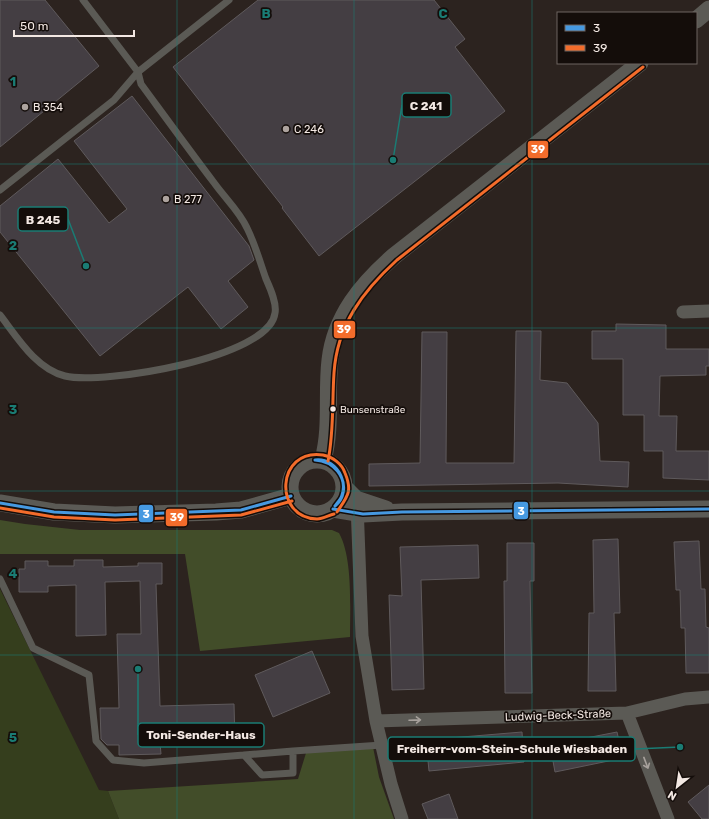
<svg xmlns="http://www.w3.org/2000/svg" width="709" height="819" font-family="Rubik,sans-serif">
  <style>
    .green { fill: #353e1d }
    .forest { fill: #424d29 }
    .building { fill: #443e43; stroke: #5f5a5c }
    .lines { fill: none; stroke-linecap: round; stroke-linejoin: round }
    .service { stroke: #5b5a55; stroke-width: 7 }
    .minor { stroke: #5b5a55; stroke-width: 13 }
    .tertiary { stroke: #5b5a55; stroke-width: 17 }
    .bus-1-casing { stroke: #140d0a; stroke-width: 6 }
    .bus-2-casing { stroke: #140d0a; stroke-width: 6 }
    .bus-1 { stroke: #4699e1; stroke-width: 3 }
    .bus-2 { stroke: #f36c2b; stroke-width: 3 }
    .oneway { stroke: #a7a19c }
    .grid { fill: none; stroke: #1a7c74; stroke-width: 1; stroke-opacity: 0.55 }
    .poi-dot { fill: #ada39e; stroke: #140d0a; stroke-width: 1.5 }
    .bus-dot { fill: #f3e8e3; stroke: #140d0a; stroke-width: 1.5 }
    .labels { text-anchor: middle; stroke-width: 3.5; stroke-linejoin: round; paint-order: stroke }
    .bus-label { font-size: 10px; fill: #f3e8e3; stroke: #140d0a; text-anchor: start }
    .poi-label { font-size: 11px; fill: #f3e8e3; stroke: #140d0a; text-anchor: start }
    .street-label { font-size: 11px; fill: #f3e8e3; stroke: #140d0a }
    .grid-label { font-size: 13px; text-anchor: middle; font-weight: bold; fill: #1a7c74; stroke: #140d0a; stroke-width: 3.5; stroke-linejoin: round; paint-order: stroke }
    .leader { fill: none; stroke: #1a7c74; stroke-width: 1.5 }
    .callout-dot { fill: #1a7c74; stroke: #140d0a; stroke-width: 1.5 }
    .callout { fill: #140d0a; stroke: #1a7c74; stroke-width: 1.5 }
    .callout-label { font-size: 12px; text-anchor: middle; font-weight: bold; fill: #f3e8e3 }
    .line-badge { stroke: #140d0a; stroke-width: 1.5 }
    .badge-label { font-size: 11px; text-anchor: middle; font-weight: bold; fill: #fff }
  </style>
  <rect width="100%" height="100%" fill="#2c231f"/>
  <path class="green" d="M0 589 99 790 108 791 119 819H0Z"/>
  <path class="forest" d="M0 520 25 524 80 530H332L339 533C353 558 350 608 350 637L200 651 185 554H0Z
    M373 747 379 777 394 819H119L108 791 298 779 306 753Z"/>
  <path class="building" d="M0 0H45L99 66 0 147Z
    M258 0H434L465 39 455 47 505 111 319 256 282 208 283 207 173 67Z
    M132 96 249 246 254 260 228 281 248 307 221 329 188 287 100 356 0 232V206L58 159 109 223 127 209 74 141Z
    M616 324 666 325V349H709V366H706V375L660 376 659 416H677L676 451H709V480L663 478V451H644V415H623V359H592V331H616Z
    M516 331H541L540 380 567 383 598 423 600 461 629 462 628 487 558 483 369 486V464L420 463 422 332H447L446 463H514Z
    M618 539 620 613H614L616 691H588L589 613H594L593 540Z
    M699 541 701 589H705L706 627 709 628V673H686L685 628H681L680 590H676L674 542Z
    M507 543H534V581H530L532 693H505L504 581H507Z
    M478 545 479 578 421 580 424 689 392 690 389 595 402 596 400 547Z
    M74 560H103V567L138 566V563H162V584H156L160 706 234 704 235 742 160 743 161 754 119 755V745H107L101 739 100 708H119L117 634H141L140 581 105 582 106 635 76 636V585L48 586V592H19V569H25V561H48V566H74Z
    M312 651 330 693 273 717 255 675Z
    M522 732 524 762 429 771 426 740Z
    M617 732 623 758 555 772 550 745Z
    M709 785V819H702L688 802Z
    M449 794 458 819H428L422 804Z"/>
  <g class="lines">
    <path class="service" d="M83 0 138 72 229 0
      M0 190 114 100 138 72 141 84C166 118 190 151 215 184 225 198 240 212 247 228 255 244 260 262 266 279 270 288 277 303 275 313 270 358 102 385 65 376 36 369 17 337 0 315
      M0 579 33 648 89 675 96 741 113 760 144 763 244 755 262 775 293 773V751L382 745
      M244 755 293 751"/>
    <path class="minor" d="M683 312 709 311
      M357 504 362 636 376 721 391 784 402 819
      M627 713 668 819
      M376 721 627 713 685 699 709 697"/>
    <path class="tertiary" d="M696 20 709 9
      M323 460C332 426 326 394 330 360 335 316 362 284 394 256L640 63
      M290 487a27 27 0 1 1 54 0a27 27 0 1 1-54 0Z
      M344 487 356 499 386 509
      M0 503 54 512 115 515 216 512 241 510 291 496
      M333 509 363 514 402 512 709 509"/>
    <defs>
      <path id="bus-1" d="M315 460C333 461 348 477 342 495 341 499 337 503 335 506
        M315 460C339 457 354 491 335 506
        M0 503 54 512 115 515 241 510 291 496
        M333 509 363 514 402 512 709 509"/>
      <path id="bus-2" d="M328 461C334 432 332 403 334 373 337 325 363 291 397 260L643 67
        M0 508 54 517 115 520 241 515 292 501
        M334 514C329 515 323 519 317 519 273 518 276 448 323 455 333 457 342 464 345 473 353 492 347 497 337 512"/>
    </defs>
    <use href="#bus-1" class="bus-1-casing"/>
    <use href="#bus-2" class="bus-2-casing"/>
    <use href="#bus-1" class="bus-1"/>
    <use href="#bus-2" class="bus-2"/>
  </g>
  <defs><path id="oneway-shaft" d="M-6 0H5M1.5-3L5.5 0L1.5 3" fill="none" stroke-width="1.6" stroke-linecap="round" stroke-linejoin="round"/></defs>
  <g class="oneway">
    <use href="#oneway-shaft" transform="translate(415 720) rotate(-2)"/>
    <use href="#oneway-shaft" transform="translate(646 763) rotate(69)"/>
  </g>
  <path class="grid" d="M177 0V819M354 0V819M532 0V819M0 164H709M0 328H709M0 491H709M0 655H709"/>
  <g class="poi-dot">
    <circle cx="25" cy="107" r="4"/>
    <circle cx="286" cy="129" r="4"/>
    <circle cx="166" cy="199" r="4"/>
  </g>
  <circle class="bus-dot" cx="333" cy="409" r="3.5"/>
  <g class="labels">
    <g class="bus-label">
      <text x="340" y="413">Bunsenstraße</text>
    </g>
    <g class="poi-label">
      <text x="33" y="111">B 354</text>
      <text x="294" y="133">C 246</text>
      <text x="174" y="203">B 277</text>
    </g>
    <g class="street-label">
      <text transform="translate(558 715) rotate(-2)" y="4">Ludwig-Beck-Straße</text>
    </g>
  </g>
  <g class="grid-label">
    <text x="266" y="18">B</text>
    <text x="443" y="18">C</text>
    <text x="13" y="86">1</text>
    <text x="13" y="250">2</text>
    <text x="13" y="414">3</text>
    <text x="13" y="578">4</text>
    <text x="13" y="742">5</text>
  </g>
  <path class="leader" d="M393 160L402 105M86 266L68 219M138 669L138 735M680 747L635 749"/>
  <g class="callout-dot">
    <circle cx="393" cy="160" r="4"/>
    <circle cx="86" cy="266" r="4"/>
    <circle cx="138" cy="669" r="4"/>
    <circle cx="680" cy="747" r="4"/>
  </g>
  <g class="callout">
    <rect x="402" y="93" width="49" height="24" rx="4"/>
    <rect x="18" y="207" width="50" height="24" rx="4"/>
    <rect x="138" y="723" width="126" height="24" rx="4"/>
    <rect x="388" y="737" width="247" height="24" rx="4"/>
  </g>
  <g class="callout-label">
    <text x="426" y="110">C 241</text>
    <text x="43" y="224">B 245</text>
    <text x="201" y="739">Toni-Sender-Haus</text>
    <text x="512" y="753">Freiherr-vom-Stein-Schule Wiesbaden</text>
  </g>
  <g class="line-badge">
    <rect x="527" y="140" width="22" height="19" rx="4" fill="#f36c2b"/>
    <rect x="333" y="320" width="23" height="19" rx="4" fill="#f36c2b"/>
    <rect x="513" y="501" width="16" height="19" rx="4" fill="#4699e1"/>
    <rect x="138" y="504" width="16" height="19" rx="4" fill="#4699e1"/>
    <rect x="165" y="508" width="23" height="19" rx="4" fill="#f36c2b"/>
  </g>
  <g class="badge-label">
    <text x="538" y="153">39</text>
    <text x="344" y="333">39</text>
    <text x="521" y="515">3</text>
    <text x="146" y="518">3</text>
    <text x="177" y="521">39</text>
  </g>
  <rect x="557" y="12" width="140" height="52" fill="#140d0a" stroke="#6d6561"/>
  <rect x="565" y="25" width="20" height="6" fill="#4699e1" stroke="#6d6561"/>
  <text x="593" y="32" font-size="12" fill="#f3e8e3">3</text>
  <rect x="565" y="45" width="20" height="6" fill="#f36c2b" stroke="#6d6561"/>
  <text x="593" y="52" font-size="12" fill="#f3e8e3">39</text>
  <g transform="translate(677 787) rotate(210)" stroke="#140d0a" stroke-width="3" paint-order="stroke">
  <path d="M0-3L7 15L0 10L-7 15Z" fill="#f3e8e3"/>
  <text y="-6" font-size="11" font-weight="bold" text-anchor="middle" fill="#f3e8e3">N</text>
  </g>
  <path d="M14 30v6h120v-6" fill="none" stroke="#f3e8e3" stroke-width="2"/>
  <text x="20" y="30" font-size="12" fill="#f3e8e3" stroke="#140d0a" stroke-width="3" paint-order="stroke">50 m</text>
</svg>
